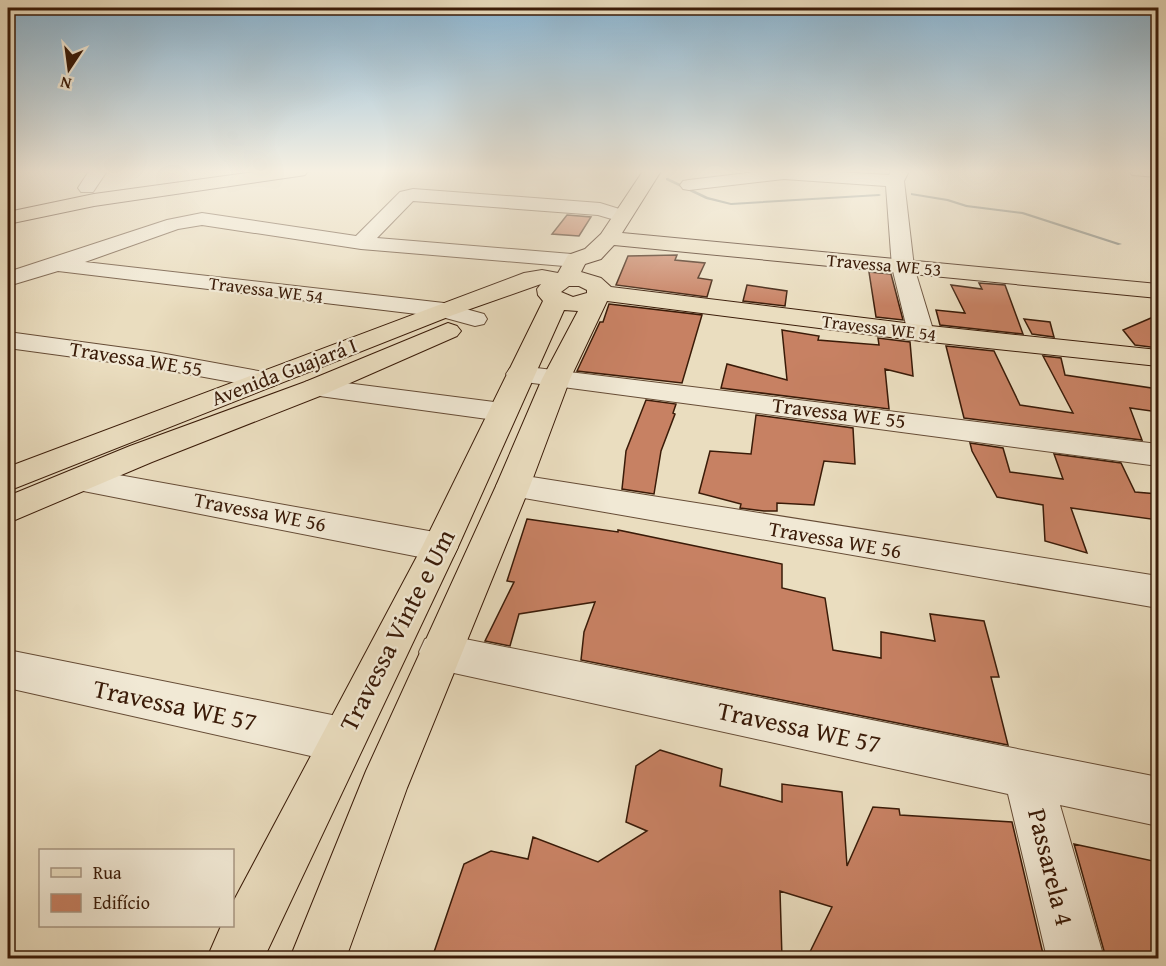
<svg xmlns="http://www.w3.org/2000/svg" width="1166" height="966" font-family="'Gentium Book Plus',serif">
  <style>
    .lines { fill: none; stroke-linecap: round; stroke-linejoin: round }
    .stream { fill: #747a72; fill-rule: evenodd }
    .building { fill: #c78163; stroke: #3a1b08; stroke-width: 1.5 }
    .minor-casing { stroke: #664c36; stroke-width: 2 }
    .major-casing { stroke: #3a1b08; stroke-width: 2 }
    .minor { fill: #f1e9d5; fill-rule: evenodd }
    .major { fill: #eaddbf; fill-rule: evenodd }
    .labels { text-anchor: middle; stroke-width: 4.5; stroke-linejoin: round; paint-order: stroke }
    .far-street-label { font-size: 18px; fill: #3a1b08; stroke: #f1e9d5 }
    .street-label { font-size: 21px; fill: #3a1b08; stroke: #f1e9d5 }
    .near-street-label { font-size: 26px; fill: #3a1b08; stroke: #f1e9d5 }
  </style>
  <rect width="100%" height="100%" fill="#eaddbf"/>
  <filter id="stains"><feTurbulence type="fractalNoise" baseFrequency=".00333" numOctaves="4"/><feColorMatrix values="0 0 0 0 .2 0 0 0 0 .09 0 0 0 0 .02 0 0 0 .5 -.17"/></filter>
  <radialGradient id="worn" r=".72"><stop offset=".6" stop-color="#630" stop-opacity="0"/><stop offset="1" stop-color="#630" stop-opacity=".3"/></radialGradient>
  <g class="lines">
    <path class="stream" d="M666 178H668L708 197 731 203 879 194 881 195 879 196 731 205 706 199 666 180Z
      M911 193 948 199 967 205 1023 212 1122 244 1118 245 1022 214 966 207 947 201 911 195Z"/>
  </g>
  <path class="building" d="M567 215 591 217 579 236 552 234Z
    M677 255 675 260 705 263 698 278 712 280 707 297 616 285 628 256Z
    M869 272 891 274 903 320 876 317Z
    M979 283 1005 285 1023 334 940 325 936 310 965 313 951 285 982 289Z
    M747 285 787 291 785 306 743 301Z
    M609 304 702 315 682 383 577 371 600 322H603Z
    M1158 315V348L1135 345 1123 330Z
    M1024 319 1050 322 1054 337 1032 334Z
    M782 330 819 336 818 340 879 345 878 338 910 342 913 376 885 369 889 409 721 388 727 364 787 380Z
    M946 346 994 351 1020 405 1073 413 1043 356 1061 358 1065 375 1158 389V412L1130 408 1142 440 964 418Z
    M646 400 676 404 673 413 675 414 661 451 654 494 622 489 626 451Z
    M756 415 853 428 855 464 824 461 814 505 777 503V511H764L740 508 741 504 699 493 710 451 751 454Z
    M970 443 1003 448 1010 472 1063 479 1054 454 1121 463 1135 492 1158 494V520L1071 508 1087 553 1045 541 1043 505 997 497 972 451Z
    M527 519 618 532V530L782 564V588L825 598 833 650 881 658V632L935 641 930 614 984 621 999 677H991L1008 745 581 660 584 632 595 602 519 614 510 646 485 641 514 582 507 581Z
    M660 750 722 769 720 786 782 802V784L842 792 847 866 873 807 899 809 900 815 1012 822 1044 958H807L832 907 780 891 782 958H432L464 864 491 851 528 859 533 837 598 862 647 831 626 822 636 766Z
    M1074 844 1158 862V958H1106Z"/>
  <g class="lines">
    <defs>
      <path id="minor" d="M89 171H107L93 192H81L78 188Z
        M765 171H819L889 175 891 171H909L904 181 914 267 934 333 930 338 921 341 912 338 908 333 892 267 886 186 784 179 689 190 683 189 680 185 683 181 689 180Z
        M1129 171H1158V177L1132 175Z
        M413 189 600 203 629 212 632 216 629 220 622 222 598 215 413 201 377 238 584 255 587 260 584 265 576 267 361 249 202 225 178 229 85 262 444 303 484 314 487 319 484 324 475 326 442 317 58 271 8 286V272L167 220 202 213 356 236 400 192Z
        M8 332 155 352 264 372 274 374 278 380 274 386 264 388 155 368 8 348Z
        M520 366 1158 444V466L510 380 506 374 510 368Z
        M315 379 502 403 512 405 517 412 512 419 502 421 305 394 301 388 305 382Z
        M80 468 440 533 453 537 458 547 453 557 440 561 68 488 64 480 68 472Z
        M513 474 1158 576V608L501 494 496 486 501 478Z
        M440 634 1158 777V826L1060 805 1104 958H1047L1008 794 440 670 425 665 419 652 425 639Z
        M8 650 342 717 358 724 365 740 358 756 342 763 8 688Z"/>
      <path id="major" d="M262 171H308L305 175 299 176 94 206 8 224V212L94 194Z
        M643 171H661L622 233 1158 284V298L614 245 601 259 585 264 581 272 601 278 611 287 921 325 1158 350V366L921 341 607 301 570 379 530 486 407 788 346 958H290L366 771 496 486 542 379 578 311 564 310 458 547 264 958H207L221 926H232V904L422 547 543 301 538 295 537 289 541 284 453 315 8 491V467L524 273 542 270 558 273 568 255 585 249 601 234ZM569 286H579L587 290V293L573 297 561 292Z
        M448 323 457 326 461 331 457 336 325 394 152 462 8 523V496L130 446 305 382Z"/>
    </defs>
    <use href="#minor" class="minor-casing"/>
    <use href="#major" class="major-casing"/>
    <use href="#minor" class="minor"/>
    <use href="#major" class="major"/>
  </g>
  <linearGradient id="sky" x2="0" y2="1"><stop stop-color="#89b6d5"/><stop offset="0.56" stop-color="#f6f0e2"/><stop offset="1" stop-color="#f6f0e2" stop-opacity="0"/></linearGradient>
  <rect width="1166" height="306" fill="url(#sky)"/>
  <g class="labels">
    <g class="far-street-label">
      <text transform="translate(884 265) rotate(5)" y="6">Travessa WE 53</text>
      <text transform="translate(266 290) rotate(7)" y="6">Travessa WE 54</text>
      <text transform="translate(879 328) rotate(7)" y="6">Travessa WE 54</text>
    </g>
    <g class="street-label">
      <text transform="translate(136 359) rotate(9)" y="7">Travessa WE 55</text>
      <text transform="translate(284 372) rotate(-21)" y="7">Avenida Guajará I</text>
      <text transform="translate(839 413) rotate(7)" y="7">Travessa WE 55</text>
      <text transform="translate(260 512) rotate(11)" y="7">Travessa WE 56</text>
      <text transform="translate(835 540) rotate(10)" y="7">Travessa WE 56</text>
    </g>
    <g class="near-street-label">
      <text transform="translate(397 630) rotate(-63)" y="9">Travessa Vinte e Um</text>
      <text transform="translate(175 705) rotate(12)" y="9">Travessa WE 57</text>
      <text transform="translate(799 727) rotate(12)" y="9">Travessa WE 57</text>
      <text transform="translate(1051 867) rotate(76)" y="9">Passarela 4</text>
    </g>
  </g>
  <rect width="1166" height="966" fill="none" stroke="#eaddbf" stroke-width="30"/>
  <rect x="9" y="9" width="1148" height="948" fill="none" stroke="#3a1b08" stroke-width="3"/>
  <rect x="15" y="15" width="1136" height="936" fill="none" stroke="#3a1b08" stroke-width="1.5"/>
  <rect x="39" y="849" width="195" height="78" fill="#f1e9d5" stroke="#a89783" stroke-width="1.5"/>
  <rect x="51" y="868" width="30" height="9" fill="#eaddbf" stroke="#a89783" stroke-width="1.5"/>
  <text x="93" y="879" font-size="18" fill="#3a1b08">Rua</text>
  <rect x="51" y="894" width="30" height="18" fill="#c78163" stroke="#a89783" stroke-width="1.5"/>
  <text x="93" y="909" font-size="18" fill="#3a1b08">Edifício</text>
  <g transform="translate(69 69) rotate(193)" stroke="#f1e9d5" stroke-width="4.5" paint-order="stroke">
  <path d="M0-4.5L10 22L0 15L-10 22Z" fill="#3a1b08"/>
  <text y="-9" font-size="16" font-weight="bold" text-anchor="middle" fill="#3a1b08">N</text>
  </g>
  <rect width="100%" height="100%" filter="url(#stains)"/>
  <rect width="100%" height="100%" fill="url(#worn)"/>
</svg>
